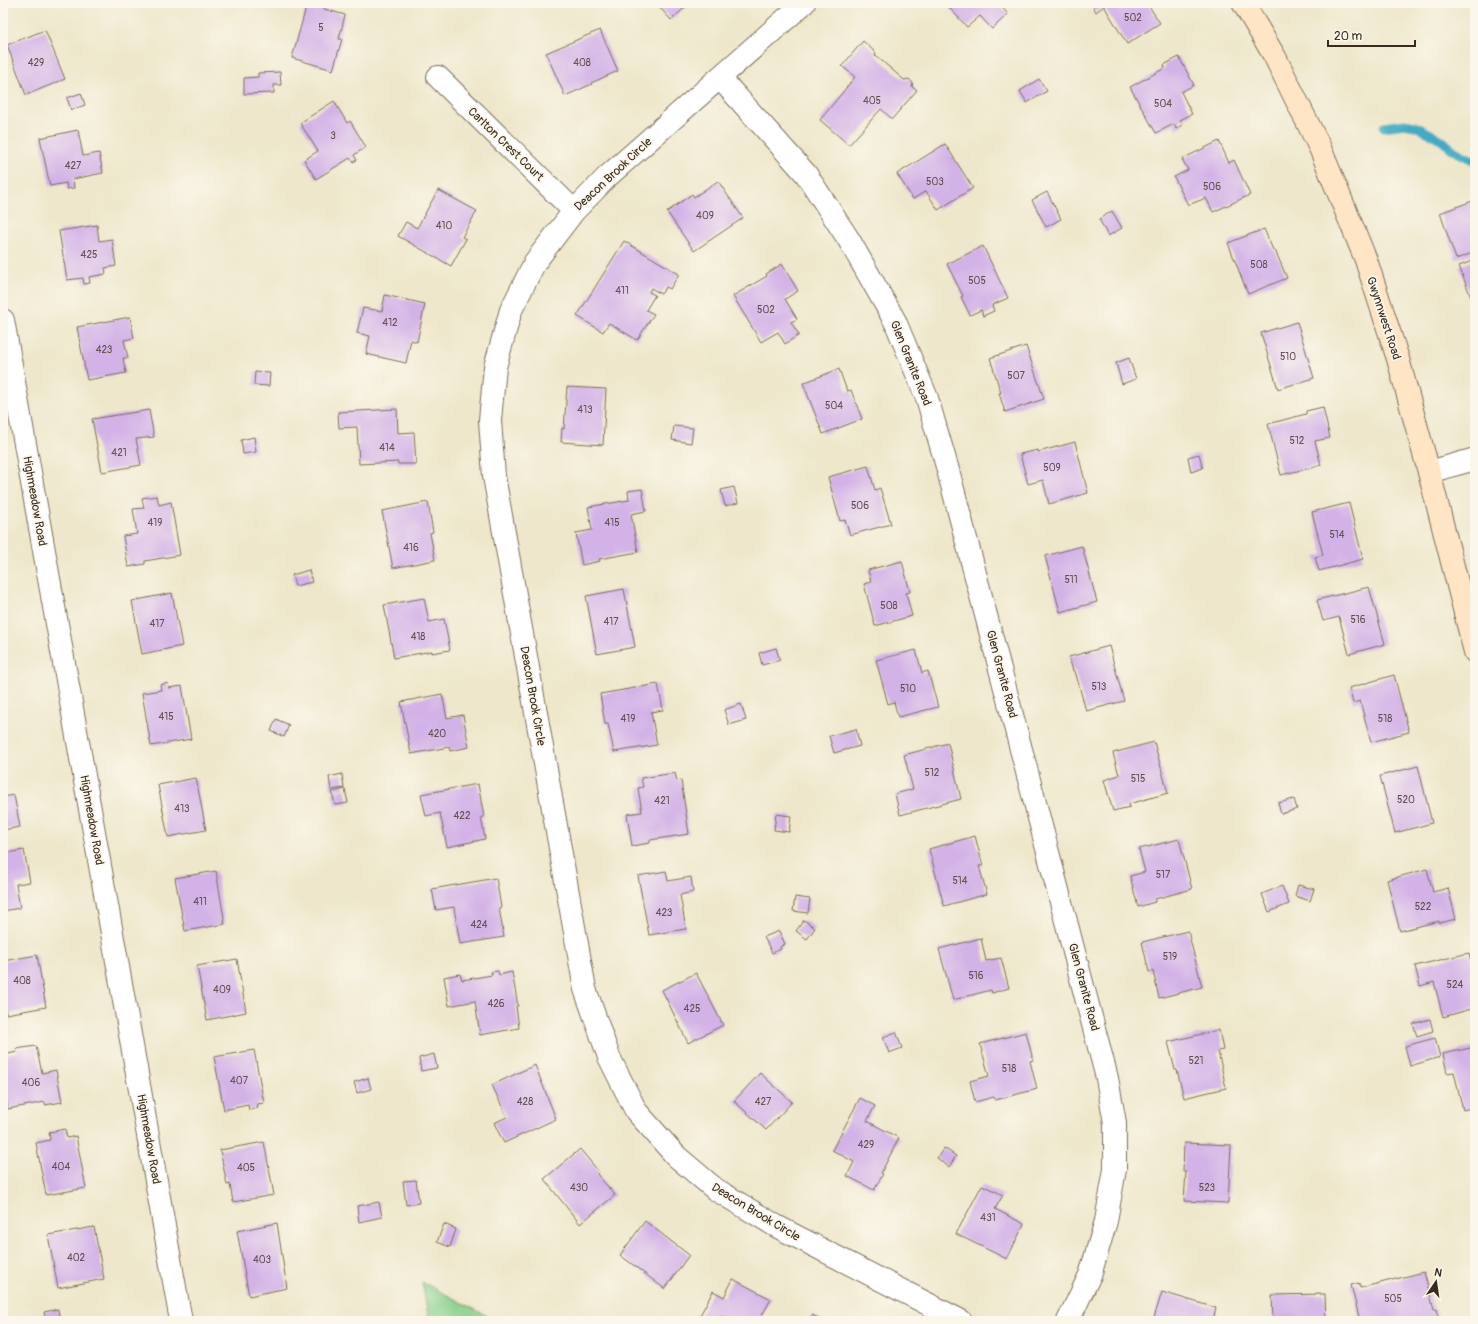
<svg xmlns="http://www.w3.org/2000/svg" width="1478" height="1324" font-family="Pangolin,sans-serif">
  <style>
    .green { fill: #88cf8b; stroke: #627c54 }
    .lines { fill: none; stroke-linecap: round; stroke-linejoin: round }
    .stream { stroke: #43abc3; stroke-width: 9 }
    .building { fill: #d3b2e7 }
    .street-casing { stroke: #7a6c5b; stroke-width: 24 }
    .secondary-casing { stroke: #7a6c5b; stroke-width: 24 }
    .street { stroke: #fff; stroke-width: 22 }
    .secondary { stroke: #fde5c5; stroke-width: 22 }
    .labels { text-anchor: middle; stroke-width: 3.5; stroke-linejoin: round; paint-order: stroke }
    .number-label { font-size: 10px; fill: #614c50 }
    .street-label { font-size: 12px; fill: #3b2a1e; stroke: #fbf7ec }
  </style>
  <rect width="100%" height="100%" fill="#fbf7ec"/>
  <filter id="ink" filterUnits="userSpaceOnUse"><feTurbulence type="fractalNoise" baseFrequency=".025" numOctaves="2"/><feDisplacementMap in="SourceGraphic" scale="8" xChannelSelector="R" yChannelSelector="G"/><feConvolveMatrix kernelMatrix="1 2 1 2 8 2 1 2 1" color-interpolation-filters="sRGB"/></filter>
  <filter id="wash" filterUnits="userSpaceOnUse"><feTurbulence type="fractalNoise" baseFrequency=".012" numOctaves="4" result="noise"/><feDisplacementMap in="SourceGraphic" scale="16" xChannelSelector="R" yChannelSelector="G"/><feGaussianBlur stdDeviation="0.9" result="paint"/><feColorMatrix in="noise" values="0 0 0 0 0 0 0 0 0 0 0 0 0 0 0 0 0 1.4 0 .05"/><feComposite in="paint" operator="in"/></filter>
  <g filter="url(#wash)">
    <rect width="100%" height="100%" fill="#eee7cb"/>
    <path class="green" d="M422 1282 497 1321H429Z"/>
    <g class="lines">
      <path class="stream" d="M1384 127 1404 124 1415 126 1437 137 1455 151 1475 161"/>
    </g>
    <g id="blocks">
      <path class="building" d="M656 3H690L671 20Z
        M945 3H998L1008 14 992 29 980 16 967 27Z
        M1091 3H1147L1160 23 1127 44 1104 6 1096 12Z
        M307 4 345 15 339 39H342L333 70 292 58Z
        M45 30 65 79 26 95 7 45Z
        M600 30 618 71 591 83 592 84 565 96 546 53Z
        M863 41 876 53 875 55 904 80 909 79 913 83 912 87 917 90 892 119 881 109 849 145 820 120 855 77 842 66Z
        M1179 57 1194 85 1181 92 1192 114 1180 120 1183 125 1176 129 1174 124 1156 133 1130 87 1165 68 1164 65Z
        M280 72 281 85H274V93L244 94V78L258 77V73Z
        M1039 79 1047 91 1027 103 1020 91Z
        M81 93 85 105 71 110 67 98Z
        M334 101 347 123 350 121 366 147 354 155 357 160 353 162 350 158 316 179 304 160 318 151 300 123Z
        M78 130 83 156 99 153 103 173 73 179 74 188 67 189 66 183 50 186 40 138Z
        M1219 141 1229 163 1234 160 1250 195 1213 212 1206 198 1188 205 1174 177 1188 170 1182 159Z
        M945 144 973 188 938 210 926 191 913 199 897 174Z
        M718 181 743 218 694 251 667 212 692 194 694 197Z
        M438 190 477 211 462 237 466 239 451 266 398 236 406 222 417 228Z
        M1047 192 1061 219 1046 227 1032 200Z
        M1475 200V252L1456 259 1440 213Z
        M1112 211 1122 228 1108 236 1099 219Z
        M97 225 99 241 112 239 116 266 105 268 106 274 89 277 90 283 84 284 83 278 67 280 59 231Z
        M1264 229 1273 250H1275L1287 278 1248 294 1228 243Z
        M624 241 679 274 670 289 666 287 661 294 651 288 649 292 655 295 646 310 654 314 637 340 609 323 603 332 577 316Z
        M983 246 1008 298 992 305 994 311 983 316 981 310 970 315 961 297 963 296 947 264Z
        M1475 260V308L1459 266Z
        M782 264 798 291 785 299 797 319 791 322 799 335 785 344 778 332 761 342 733 296 767 276 766 274Z
        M385 295 425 304 417 342 411 340 406 363 366 354 370 336 357 333 363 308 382 311Z
        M130 317 134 338 124 340 128 358H123L126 373 87 380 77 327Z
        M1297 322 1314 378 1278 389 1261 333Z
        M1026 346 1044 399 1005 412 999 393H1001L990 358Z
        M1129 358 1136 379 1122 384 1116 363Z
        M839 369 847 391 851 390 862 419 823 434 803 383Z
        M255 372 270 373 269 386 254 385Z
        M567 387 606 389 603 445 561 442 562 428 564 429Z
        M1323 407 1330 438 1315 441 1321 465 1281 475 1268 424 1306 414V411Z
        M397 409 398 433 414 432 416 464H398V462L359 464 357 427 339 428 338 412Z
        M149 410 154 437 136 439 141 465 102 472 92 419Z
        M674 426 693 428 691 443 672 440Z
        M254 437 256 452 243 454 241 440Z
        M1075 442 1088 493 1049 504 1043 480 1028 484 1020 454 1038 450V452Z
        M1199 454 1203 468 1191 472 1188 457Z
        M868 466 875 490 880 488 891 524 850 535 845 520 840 521 828 477Z
        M734 487 738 503 725 506 721 490Z
        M642 489 646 511 631 514 638 552 599 559 600 561 582 565 576 533 592 530 588 507 629 500 628 491Z
        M157 496 159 505 171 502 180 555 145 561V564L128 567 123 536 137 534 133 509 144 508 142 498Z
        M428 502 433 532 430 533 435 560 393 568 382 511Z
        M1349 503 1363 559 1319 571 1315 557 1323 555 1312 512Z
        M1082 546 1097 602 1060 612 1045 556Z
        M902 561 910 592 906 593 912 616 875 626 864 584 871 582 868 570Z
        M309 570 312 582 295 586 292 575Z
        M1369 587 1385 644 1349 654 1339 617 1323 621 1317 600Z
        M624 589 635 647 597 654 586 596Z
        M172 593 182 646 142 654 132 601Z
        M424 598 429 622 444 619 450 650 432 653V651L394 658 384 605Z
        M1109 646 1124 701 1086 711 1075 671H1073L1069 657Z
        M776 648 780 660 762 665 759 653Z
        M916 650 922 673 928 671 938 707 898 717 894 702 888 704 876 660Z
        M1394 675 1409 732 1371 742 1360 701 1353 703 1349 688Z
        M168 683 169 688 182 686 191 739 151 746 142 693 161 690 160 685Z
        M658 684 663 710 651 712 657 745 614 752 608 724H605L600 694Z
        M442 694 447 718 463 715 469 747 450 751 449 747 411 754 401 702Z
        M741 704 746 720 729 725 724 710Z
        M276 719 289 725 284 737 271 731Z
        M856 729 860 746 834 753 829 736Z
        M1154 742 1168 793 1129 804 1130 807 1113 811 1104 780 1119 775 1113 753Z
        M948 743 961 799 900 815 895 794 913 789 904 755Z
        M1418 766 1432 823 1395 833 1380 776Z
        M675 773 677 781 681 780 689 834 650 840V843L632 846 627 814 642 812 638 788 643 787 641 778Z
        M342 774 344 788 331 790 329 777Z
        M196 778 206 830 168 837 158 785Z
        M478 784 484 817H481L485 839 447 847 440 813 426 816 421 794Z
        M345 789 348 803 335 805 332 792Z
        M14 795 20 827 3 830V797Z
        M1294 799 1297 809 1281 814 1278 803Z
        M776 814 791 816 789 832 774 830Z
        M975 836 983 866H979L987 894 944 906 929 849Z
        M1179 839 1192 889 1155 899V902L1138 907 1130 876 1145 872 1139 849Z
        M24 850 30 882 16 884 20 908 3 911V857L8 856 7 853Z
        M1427 869 1433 892 1448 888 1456 919 1439 923V921L1400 931 1387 880Z
        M216 871 225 924 185 931 175 878Z
        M666 871 668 881 691 877 693 892 680 895 686 929 649 935 638 876Z
        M496 878 501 907 499 908 504 937 460 944 454 907 436 910 432 889Z
        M1298 885 1314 889 1310 901 1295 896Z
        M1282 886 1289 904 1269 912 1262 894Z
        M795 897 810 899 808 913 793 911Z
        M804 920 815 928 807 939 796 931Z
        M779 931 785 944 780 947 781 949 772 953 764 937Z
        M1188 931 1202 987 1159 998 1153 971 1149 972 1142 942Z
        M981 938 986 961 1001 958 1009 988 992 993 991 990 953 1000 939 949Z
        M1469 953 1475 977V1008L1443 1017 1434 982 1420 986 1415 966Z
        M37 955 46 1007 6 1014 3 999V961Z
        M237 959 246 1012 207 1020 197 966Z
        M498 971 499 975 512 972 518 1006H516L519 1028 480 1035 475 1001 449 1006 444 977 460 974 462 980 492 975 491 972Z
        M696 973 723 1025 688 1043 662 990Z
        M1430 1019 1433 1031 1417 1036 1413 1024Z
        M1219 1030 1223 1050 1218 1051 1226 1088 1184 1098 1177 1070H1175L1168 1042Z
        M896 1032 902 1048 889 1053 883 1037Z
        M1026 1032 1033 1060 1030 1061 1037 1089 995 1100 994 1097 975 1102 970 1081 989 1076 980 1044Z
        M1435 1038 1440 1057 1410 1066 1405 1046Z
        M36 1046 42 1073 56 1070 62 1102 45 1105V1102L8 1109 5 1092H3V1055L17 1052 16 1049Z
        M1475 1047V1107L1463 1110 1454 1072 1447 1073 1443 1054Z
        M254 1050 264 1103 257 1104 258 1108 249 1110 248 1105 224 1110 214 1057Z
        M434 1054 437 1068 421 1071 419 1058Z
        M535 1065 556 1119 504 1143 494 1123 507 1117 492 1085Z
        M760 1073 792 1102 766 1130 734 1101Z
        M368 1078 371 1089 357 1093 354 1082Z
        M860 1098 875 1106 867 1121 899 1138 881 1173 883 1174 874 1190 847 1176 854 1162 832 1150Z
        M65 1129 67 1138 76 1136 86 1188 46 1195 36 1143 50 1140 49 1132Z
        M1475 1141V1155H1474L1471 1142Z
        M264 1142 274 1195 233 1202 230 1184 227 1185 220 1150Z
        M1184 1143 1231 1145 1228 1203 1184 1201 1186 1172H1183Z
        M944 1148 956 1156 949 1167 937 1158Z
        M580 1149 599 1172 597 1174 615 1195 580 1224 544 1179Z
        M416 1180 419 1203 406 1205 403 1181Z
        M982 1185 1003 1195 995 1209 1024 1224 1007 1259 956 1234Z
        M379 1202 382 1217 359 1222 357 1206Z
        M645 1221 689 1255 665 1289 620 1255Z
        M277 1223 287 1288 249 1296 237 1231Z
        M444 1224 456 1229 450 1247 437 1242Z
        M94 1227 104 1279 58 1288 48 1235Z
        M1424 1272 1434 1310 1436 1309 1439 1321H1407V1319L1398 1321H1360L1351 1285 1359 1283 1360 1288Z
        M733 1279 771 1299 759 1321H732L722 1316 719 1321H697L713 1291 724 1297Z
        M1162 1292 1216 1308 1213 1321H1153Z
        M1325 1294 1326 1321H1273L1272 1295Z
        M58 1309 60 1321H46L44 1312Z
        M812 1315 824 1321H809Z"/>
    </g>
  </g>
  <g filter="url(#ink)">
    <use href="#blocks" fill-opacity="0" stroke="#7a6c5b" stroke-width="1"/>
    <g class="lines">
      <defs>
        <path id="street" d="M804 3 608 176 574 211 535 262 511 310 495 367 490 420 494 476 585 989 609 1057 636 1111 676 1156 715 1189 776 1226 961 1321
          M438 77 574 211
          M720 78 806 174 849 240 895 321 927 398 948 470 1107 1078 1115 1123V1169L1106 1221 1090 1275 1068 1321
          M3 320 181 1321
          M1429 472 1475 459"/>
        <path id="secondary" d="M1243 3 1275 57 1320 148 1366 260 1398 359 1429 472 1475 652"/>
      </defs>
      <use href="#street" class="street-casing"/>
      <use href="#secondary" class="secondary-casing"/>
      <use href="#street" class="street"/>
      <use href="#secondary" class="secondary"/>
    </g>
  </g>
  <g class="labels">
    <g class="number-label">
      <text x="1133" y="21">502</text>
      <text x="321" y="31">5</text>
      <text x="36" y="66">429</text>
      <text x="582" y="66">408</text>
      <text x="872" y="104">405</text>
      <text x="1163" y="107">504</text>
      <text x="333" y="139">3</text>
      <text x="73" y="169">427</text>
      <text x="935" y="185">503</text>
      <text x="1212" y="190">506</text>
      <text x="705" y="219">409</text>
      <text x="444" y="229">410</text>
      <text x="89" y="258">425</text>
      <text x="1259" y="268">508</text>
      <text x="977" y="284">505</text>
      <text x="622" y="294">411</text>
      <text x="766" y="313">502</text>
      <text x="390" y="326">412</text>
      <text x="104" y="353">423</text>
      <text x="1288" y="360">510</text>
      <text x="1016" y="379">507</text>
      <text x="834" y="409">504</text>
      <text x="585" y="413">413</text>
      <text x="1297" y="444">512</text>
      <text x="387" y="451">414</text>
      <text x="119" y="456">421</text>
      <text x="1052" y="471">509</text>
      <text x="860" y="509">506</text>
      <text x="155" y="526">419</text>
      <text x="612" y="526">415</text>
      <text x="1337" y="538">514</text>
      <text x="411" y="551">416</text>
      <text x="1071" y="583">511</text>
      <text x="889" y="609">508</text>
      <text x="1358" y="623">516</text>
      <text x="611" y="625">417</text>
      <text x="157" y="627">417</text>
      <text x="418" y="640">418</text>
      <text x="1099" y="690">513</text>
      <text x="908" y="692">510</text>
      <text x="166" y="720">415</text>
      <text x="628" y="722">419</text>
      <text x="1385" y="722">518</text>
      <text x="437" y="737">420</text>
      <text x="932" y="776">512</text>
      <text x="1138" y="782">515</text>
      <text x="1406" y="803">520</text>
      <text x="662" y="804">421</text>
      <text x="182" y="812">413</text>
      <text x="462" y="819">422</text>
      <text x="1163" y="878">517</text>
      <text x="960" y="884">514</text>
      <text x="200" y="905">411</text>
      <text x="1423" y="910">522</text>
      <text x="664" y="916">423</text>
      <text x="479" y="928">424</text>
      <text x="1170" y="960">519</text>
      <text x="976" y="979">516</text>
      <text x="22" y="984">408</text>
      <text x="1455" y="988">524</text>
      <text x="222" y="993">409</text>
      <text x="496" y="1007">426</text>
      <text x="692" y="1012">425</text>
      <text x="1196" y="1064">521</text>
      <text x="1009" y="1072">518</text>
      <text x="239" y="1084">407</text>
      <text x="31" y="1086">406</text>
      <text x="525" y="1105">428</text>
      <text x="763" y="1105">427</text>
      <text x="866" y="1148">429</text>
      <text x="61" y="1170">404</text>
      <text x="246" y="1171">405</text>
      <text x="579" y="1191">430</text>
      <text x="1207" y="1191">523</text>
      <text x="988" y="1221">431</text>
      <text x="76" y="1261">402</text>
      <text x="262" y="1263">403</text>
      <text x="1393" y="1302">505</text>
    </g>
    <g class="street-label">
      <text transform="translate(506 144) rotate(44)" y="4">Carlton Crest Court</text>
      <text transform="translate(613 174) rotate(-43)" y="4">Deacon Brook Circle</text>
      <text transform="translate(1384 318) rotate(72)" y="4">Gwynnwest Road</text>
      <text transform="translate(911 363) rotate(68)" y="4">Glen Granite Road</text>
      <text transform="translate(35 501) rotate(80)" y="4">Highmeadow Road</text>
      <text transform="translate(1002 674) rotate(75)" y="4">Glen Granite Road</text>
      <text transform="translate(533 696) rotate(80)" y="4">Deacon Brook Circle</text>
      <text transform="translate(92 820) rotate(80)" y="4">Highmeadow Road</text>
      <text transform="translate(1084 987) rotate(75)" y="4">Glen Granite Road</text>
      <text transform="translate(149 1139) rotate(80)" y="4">Highmeadow Road</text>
      <text transform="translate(756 1212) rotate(31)" y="4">Deacon Brook Circle</text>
    </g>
  </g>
  <rect width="1478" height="1324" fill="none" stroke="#fbf7ec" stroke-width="16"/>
  <g transform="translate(1436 1282) rotate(13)" stroke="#fbf7ec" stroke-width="3" paint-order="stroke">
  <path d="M0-3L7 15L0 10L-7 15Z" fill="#3b2a1e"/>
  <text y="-6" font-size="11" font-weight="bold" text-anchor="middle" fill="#3b2a1e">N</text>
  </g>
  <path d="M1328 40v6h87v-6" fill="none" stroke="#3b2a1e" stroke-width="2"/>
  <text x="1334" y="40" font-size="12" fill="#3b2a1e" stroke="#fbf7ec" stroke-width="3" paint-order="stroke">20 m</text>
</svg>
